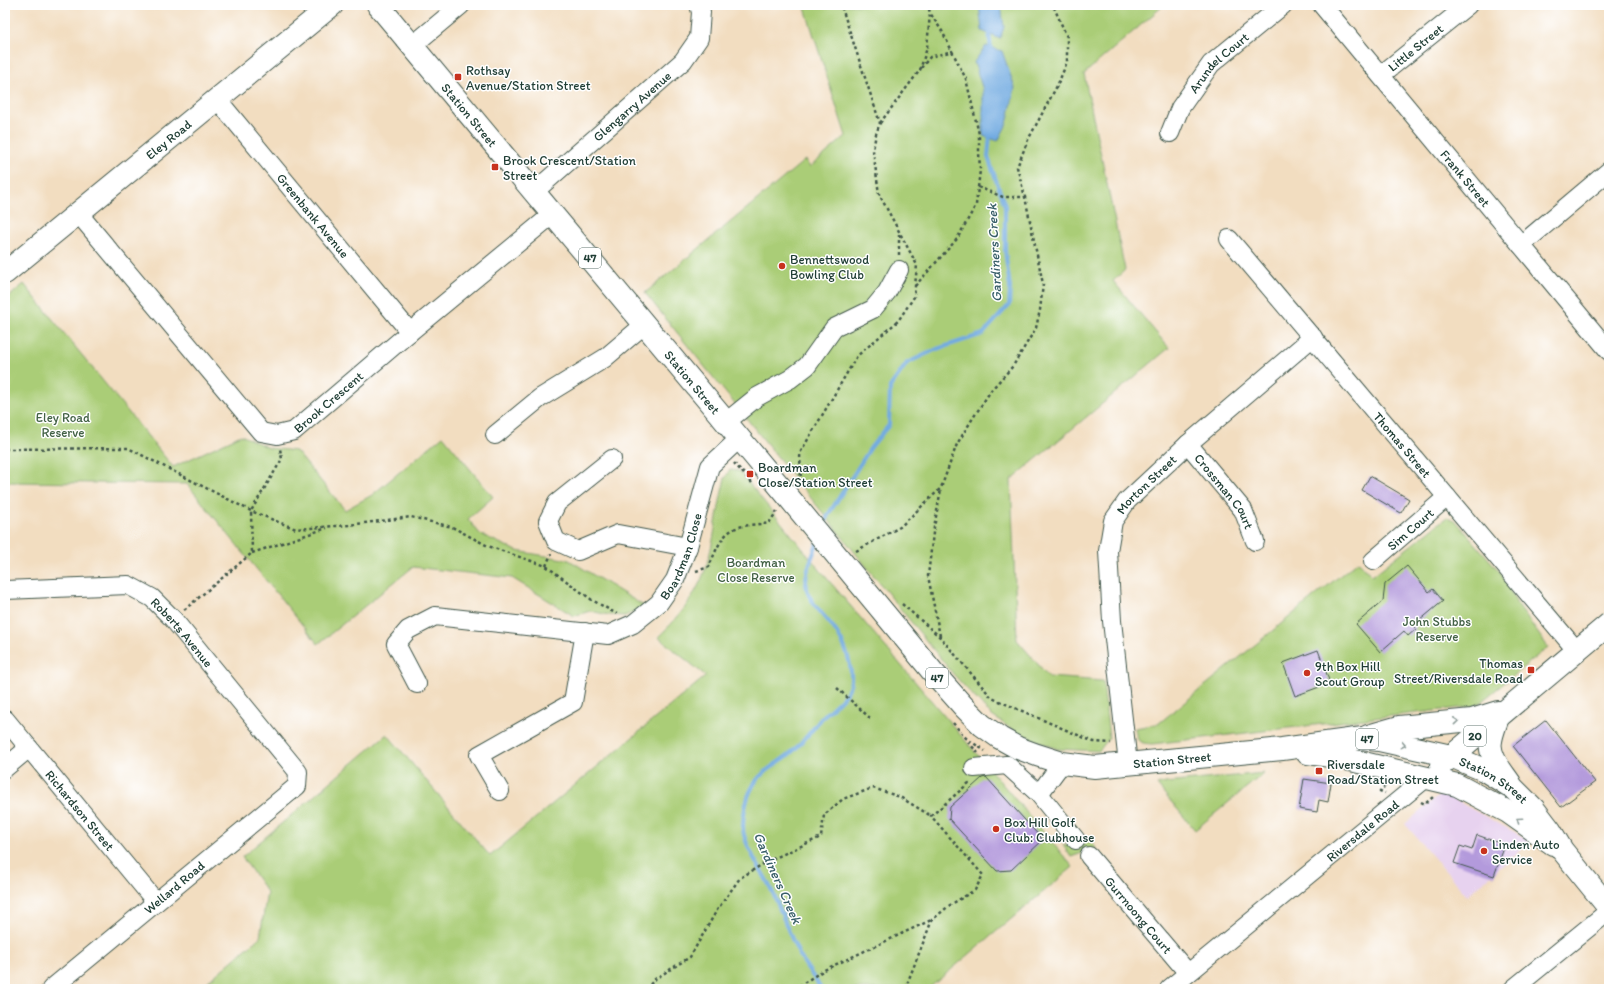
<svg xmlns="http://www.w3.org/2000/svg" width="1614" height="994" font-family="Itim,sans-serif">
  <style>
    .built { fill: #e7d2ef }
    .green { fill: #aacd77; stroke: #648556 }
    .water { fill: #72abe1; stroke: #48748a }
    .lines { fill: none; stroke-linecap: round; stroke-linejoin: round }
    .stream { stroke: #72abe1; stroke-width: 4 }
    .building { fill: #b39adc }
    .minor-casing { stroke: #3f5549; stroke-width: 20 }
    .major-casing { stroke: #3f5549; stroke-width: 24 }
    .path { stroke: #3f5549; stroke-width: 2.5; stroke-dasharray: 3 3; stroke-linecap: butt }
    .minor { stroke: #fff; stroke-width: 18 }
    .major { stroke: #fff; stroke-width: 22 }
    .oneway { stroke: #8f9e9a }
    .poi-dot { fill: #c8321e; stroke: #fff; stroke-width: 1.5 }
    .labels { text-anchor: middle; stroke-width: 3; stroke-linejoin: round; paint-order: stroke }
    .shield { fill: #fff; stroke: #627771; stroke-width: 1 }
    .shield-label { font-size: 12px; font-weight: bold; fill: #1f3d34 }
    .street-label { font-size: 13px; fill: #1f3d34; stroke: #fff }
    .poi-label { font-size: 13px; fill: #1f3d34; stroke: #fff; text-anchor: start }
    .park-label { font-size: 13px; fill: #426145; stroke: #fff }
    .water-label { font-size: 14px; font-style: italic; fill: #385e68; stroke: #fff }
  </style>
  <rect width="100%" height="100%" fill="#fff"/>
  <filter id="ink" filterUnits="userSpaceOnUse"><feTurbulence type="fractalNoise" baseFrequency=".025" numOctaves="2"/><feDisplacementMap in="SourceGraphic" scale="8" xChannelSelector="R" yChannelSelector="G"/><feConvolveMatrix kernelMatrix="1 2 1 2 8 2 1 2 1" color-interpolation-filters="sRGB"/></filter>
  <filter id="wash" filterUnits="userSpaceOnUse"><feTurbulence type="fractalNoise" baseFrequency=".012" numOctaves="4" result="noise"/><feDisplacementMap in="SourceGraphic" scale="16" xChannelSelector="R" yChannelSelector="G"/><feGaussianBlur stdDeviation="0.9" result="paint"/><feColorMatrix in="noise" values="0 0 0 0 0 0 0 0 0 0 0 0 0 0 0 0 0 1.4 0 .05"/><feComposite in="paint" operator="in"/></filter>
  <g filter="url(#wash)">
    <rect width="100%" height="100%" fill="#f2ddc0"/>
    <path class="built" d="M1442 793 1531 841 1467 896 1405 824Z"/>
    <path class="green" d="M804 5H1164L1084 74 1125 270 1113 281 1169 348 1011 480 1017 640 1049 677 1103 681 1109 738 1099 751 1057 749 1015 731 992 716 954 675 645 293 805 160 810 167 846 136Z
      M24 284 173 467 241 435 269 448 296 451 345 510 372 495 443 436 493 497 468 519 480 534 517 551 569 560 644 606 635 611 625 616 609 615 590 611 574 616 512 578 413 567 318 644 187 484 5 482V300Z
      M730 470 739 471 825 576 1073 867 928 989H199L260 937 267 892 242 857 387 734 490 856 706 676 658 637C682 615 701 589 709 557 716 531 718 504 725 478Z
      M1447 517 1455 520 1500 572 1517 604 1548 647 1476 706 1152 744C1138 743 1137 742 1135 728L1158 724 1358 561 1372 576Z
      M1264 773 1195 830 1157 785 1166 783Z
      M1089 840 1096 848 1071 857 1063 845Z"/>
    <path class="water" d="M979 5H1001L1004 27 1000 39 982 31Z
      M986 46 1002 51 1015 88 1007 124 998 141 983 136V90L974 62Z"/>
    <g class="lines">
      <path class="stream" d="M989 29 991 52
        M823 528 828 515 871 447 889 425 890 387 907 363 937 349 983 334 1009 305 1010 287 1005 251V206L988 157 990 134
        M817 544C813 556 806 568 806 581 806 601 822 612 833 627 844 642 852 662 851 680 850 697 830 707 820 720 812 730 804 741 794 750 781 763 760 770 752 788 746 798 741 823 744 835 748 851 759 866 767 881 779 903 786 927 797 950 803 964 814 976 821 989"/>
    </g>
    <g id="blocks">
      <path class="building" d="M1370 476 1409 499 1401 513 1362 490Z
        M1407 566 1429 592 1433 589 1443 601 1413 626 1416 629 1408 636 1404 631 1380 652 1356 624 1383 601 1385 584Z
        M1318 650 1330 683 1295 696 1283 663Z
        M1546 720 1595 782 1561 807 1513 746Z
        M986 777 1043 840 1011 870 997 871 949 819 950 807 982 778Z
        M1304 779 1331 783 1328 802 1319 800 1317 812 1299 809Z
        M1477 835 1505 845 1494 876 1454 863 1460 846 1472 850Z"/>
    </g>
  </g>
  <g filter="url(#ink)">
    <use href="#blocks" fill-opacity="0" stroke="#3f5549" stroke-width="1"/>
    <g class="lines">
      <defs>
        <g id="minor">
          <path id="s1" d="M1322 5 1609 351"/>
          <path d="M412 46 461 5"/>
          <path id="s2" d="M1381 75 1468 5"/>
          <path id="s3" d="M217 99 410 332"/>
          <path id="s4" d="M1170 133 1180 108 1211 64 1283 5"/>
          <path id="s5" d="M535 191 683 61 699 38 701 12 699 5"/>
          <path id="s6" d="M78 213 261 432 277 435 294 431 410 332 553 214"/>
          <path id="s7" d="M1229 239 1577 651"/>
          <path d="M1521 245 1609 171"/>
          <path d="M726 422 757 397 790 379 807 366 834 328 873 309 887 292 899 270"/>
          <path d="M495 435 540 398 605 358 645 324"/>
          <path id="s8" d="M1188 444 1243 510 1255 541"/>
          <path d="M612 459 557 503 548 521 556 541 578 551 618 534 688 547"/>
          <path id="s9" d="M1373 561 1447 497"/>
          <path id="s10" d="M5 590 128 585 152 598 173 619 298 772 297 786 51 989"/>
          <path id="s11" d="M417 684 396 644 408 630 435 616 608 635 633 624 659 603 675 580 688 547 710 466 740 438"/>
          <path id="s12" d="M5 719 156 902"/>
          <path id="s13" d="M1128 764 1112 621 1108 551 1113 521 1127 501 1188 444 1313 337"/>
          <path d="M1007 765 1039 794 1076 840"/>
          <path d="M5 768 29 748"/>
          <path d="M974 768 1007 765"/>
          <path d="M500 791 479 755 573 702 585 632"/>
          <path d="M1039 794 1062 763"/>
          <path id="s14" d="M1089 856 1188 973"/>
          <path id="s15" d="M1169 989 1426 778"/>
          <path d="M1513 989 1609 911"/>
        </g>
        <g id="major">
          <path id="s16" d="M378 5 786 494 932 671 964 707 982 725 1000 738 1018 748 1037 755 1062 763 1095 767 1282 749 1363 738 1379 740 1451 756 1484 770 1513 788 1534 809 1550 830 1562 850 1609 908"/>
          <path id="s17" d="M5 273 332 5"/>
          <path d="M1498 717C1496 724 1492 733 1491 741 1488 756 1502 771 1510 783"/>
          <path d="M1368 736 1399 727 1472 720 1498 712"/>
          <path d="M1308 753 1338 757 1457 785 1508 812 1553 844"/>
          <path d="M1441 765 1609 624"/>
        </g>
      </defs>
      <use href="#minor" class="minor-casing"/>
      <use href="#major" class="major-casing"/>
      <path class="path" d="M921 68 930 57 953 51
        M880 123 920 70 927 48 930 13 928 5
        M978 187 1003 197H1025
        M899 255V232
        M915 286 957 239 976 205 980 170 979 152V134L966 79 942 31 930 13
        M5 449 128 448 251 511 296 529 349 525 411 517 452 527 488 546 546 566 592 600 617 614
        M734 463 752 483
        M801 482 800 453 857 356 898 321 914 297 917 265 879 194 873 150 876 134 880 123 841 5
        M856 551 900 527 941 488 957 444 973 418 992 389 1013 366 1036 328 1040 310 1043 284 1025 197 1017 167 1028 140 1058 84 1067 62V37L1053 5
        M252 553 327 528
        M546 566 551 554
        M696 571 709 567C714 555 720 537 732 530 742 524 757 525 769 523L777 511
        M902 604 940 637 992 698 1094 742 1111 743
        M184 610 252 553 251 511 282 459 280 449
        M940 636 928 576 933 533 941 489
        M837 688 870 718
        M953 723 966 738 985 751
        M968 742 978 753
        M1385 786 1380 791 1385 793
        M1421 802 1425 804 1433 797
        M646 989 655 979 690 957 717 910 740 878 768 861 821 837 824 815 843 799 873 788 900 797 931 816
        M794 989 824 970 931 920
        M905 989 932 920 950 905 975 890 983 875 931 816 970 782"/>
      <use href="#minor" class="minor"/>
      <use href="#major" class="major"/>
    </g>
    <defs><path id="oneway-chevron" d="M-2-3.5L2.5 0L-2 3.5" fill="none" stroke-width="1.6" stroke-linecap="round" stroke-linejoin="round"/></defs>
    <g class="oneway">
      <use href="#oneway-chevron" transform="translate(1456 721) rotate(-6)"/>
      <use href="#oneway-chevron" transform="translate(1403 745) rotate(12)"/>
      <use href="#oneway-chevron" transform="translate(1519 820) rotate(-145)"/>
    </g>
  </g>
  <g class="poi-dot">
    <rect x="454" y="73" width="8" height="8" rx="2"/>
    <rect x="491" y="163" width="8" height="8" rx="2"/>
    <circle cx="782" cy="266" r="4"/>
    <rect x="746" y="470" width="8" height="8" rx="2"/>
    <rect x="1527" y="666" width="8" height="8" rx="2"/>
    <circle cx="1307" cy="673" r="4"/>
    <rect x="1315" y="767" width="8" height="8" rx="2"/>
    <circle cx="996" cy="829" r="4"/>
    <circle cx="1484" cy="851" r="4"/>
  </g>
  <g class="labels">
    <g class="shield">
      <rect x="579" y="248" width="22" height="20" rx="3"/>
      <rect x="926" y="668" width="22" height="20" rx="3"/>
      <rect x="1464" y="726" width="22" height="20" rx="3"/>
      <rect x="1356" y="729" width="22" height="20" rx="3"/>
    </g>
    <g class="shield-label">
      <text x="590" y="262">47</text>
      <text x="937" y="682">47</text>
      <text x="1475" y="740">20</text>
      <text x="1367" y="743">47</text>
    </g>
    <g class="street-label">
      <text dy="5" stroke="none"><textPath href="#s2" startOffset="44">Little Street</textPath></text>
      <text dy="5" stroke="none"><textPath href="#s4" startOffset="87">Arundel Court</textPath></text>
      <text dy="5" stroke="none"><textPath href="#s5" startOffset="129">Glengarry Avenue</textPath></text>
      <text dy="5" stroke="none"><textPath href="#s16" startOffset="143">Station Street</textPath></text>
      <text dy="5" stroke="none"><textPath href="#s17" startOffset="211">Eley Road</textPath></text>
      <text dy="5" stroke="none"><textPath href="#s1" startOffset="225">Frank Street</textPath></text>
      <text dy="5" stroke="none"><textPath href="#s3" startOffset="151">Greenbank Avenue</textPath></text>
      <text dy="5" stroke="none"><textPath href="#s16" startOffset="491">Station Street</textPath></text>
      <text dy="5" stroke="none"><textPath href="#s6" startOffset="364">Brook Crescent</textPath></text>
      <text dy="5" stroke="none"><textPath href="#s7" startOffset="269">Thomas Street</textPath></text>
      <text dy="5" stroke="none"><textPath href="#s13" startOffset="294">Morton Street</textPath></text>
      <text dy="5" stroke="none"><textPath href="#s8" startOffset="60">Crossman Court</textPath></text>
      <text dy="5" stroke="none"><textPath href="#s9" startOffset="49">Sim Court</textPath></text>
      <text dy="5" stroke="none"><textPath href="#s11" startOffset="381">Boardman Close</textPath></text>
      <text dy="5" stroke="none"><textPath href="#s10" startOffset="196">Roberts Avenue</textPath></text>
      <text dy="5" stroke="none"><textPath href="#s16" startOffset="1140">Station Street</textPath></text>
      <text dy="5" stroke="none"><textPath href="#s16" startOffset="1471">Station Street</textPath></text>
      <text dy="5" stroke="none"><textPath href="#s12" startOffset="118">Richardson Street</textPath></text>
      <text dy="5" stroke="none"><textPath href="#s15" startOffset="250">Riversdale Road</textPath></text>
      <text transform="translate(174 887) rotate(-40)" y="5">Wellard Road</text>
      <text dy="5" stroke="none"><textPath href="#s14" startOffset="77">Gurrnoong Court</textPath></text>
    </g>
    <g class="poi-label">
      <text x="466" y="75">Rothsay<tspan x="466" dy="15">Avenue/Station Street</tspan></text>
      <text x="503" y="165">Brook Crescent/Station<tspan x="503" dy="15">Street</tspan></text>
      <text x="790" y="264">Bennettswood<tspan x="790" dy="15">Bowling Club</tspan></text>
      <text x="758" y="472">Boardman<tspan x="758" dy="15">Close/Station Street</tspan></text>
      <text x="1523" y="668" text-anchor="end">Thomas<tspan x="1523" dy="15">Street/Riversdale Road</tspan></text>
      <text x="1315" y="671">9th Box Hill<tspan x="1315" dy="15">Scout Group</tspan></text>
      <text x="1327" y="769">Riversdale<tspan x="1327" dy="15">Road/Station Street</tspan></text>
      <text x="1004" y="827">Box Hill Golf<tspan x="1004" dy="15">Club: Clubhouse</tspan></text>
      <text x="1492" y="849">Linden Auto<tspan x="1492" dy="15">Service</tspan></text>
    </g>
    <g class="park-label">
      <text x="63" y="422">Eley Road<tspan x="63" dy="15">Reserve</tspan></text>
      <text x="756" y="567">Boardman<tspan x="756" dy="15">Close Reserve</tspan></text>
      <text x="1437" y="626">John Stubbs<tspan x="1437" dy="15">Reserve</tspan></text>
    </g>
    <g class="water-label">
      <text transform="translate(994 253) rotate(-93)" y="5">Gardiners Creek</text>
      <text transform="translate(778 878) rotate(66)" y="5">Gardiners Creek</text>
    </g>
  </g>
  <rect width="1614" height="994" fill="none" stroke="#fff" stroke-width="20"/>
</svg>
